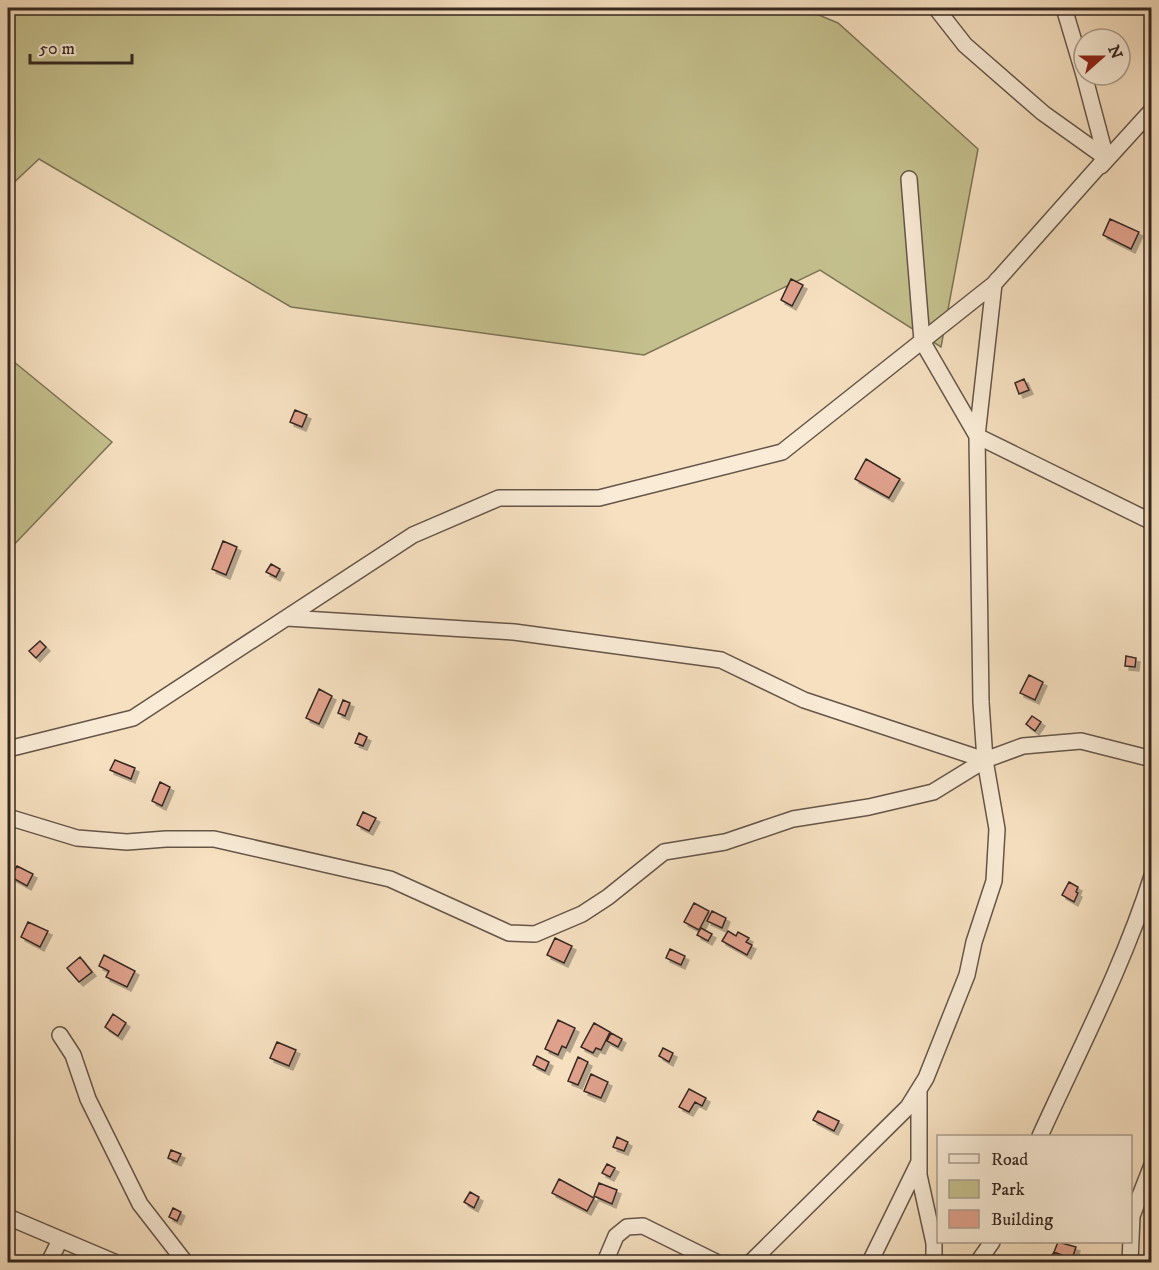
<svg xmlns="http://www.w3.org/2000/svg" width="1159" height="1270" font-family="'IM FELL DW Pica',serif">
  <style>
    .green { fill: #c4c08d; stroke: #7c7457; stroke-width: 1.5 }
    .building { fill: #e1a28d; stroke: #352721; stroke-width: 1.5; filter: url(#shadow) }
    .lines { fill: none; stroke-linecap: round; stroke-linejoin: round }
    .minor-casing { stroke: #655549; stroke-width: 18 }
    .minor { stroke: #f9ebd6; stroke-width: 15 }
  </style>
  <defs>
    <filter id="shadow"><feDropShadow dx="4" dy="4" stdDeviation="0" flood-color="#0004"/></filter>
  </defs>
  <rect width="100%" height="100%" fill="#f6e0c0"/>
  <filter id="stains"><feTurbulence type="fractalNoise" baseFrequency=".00333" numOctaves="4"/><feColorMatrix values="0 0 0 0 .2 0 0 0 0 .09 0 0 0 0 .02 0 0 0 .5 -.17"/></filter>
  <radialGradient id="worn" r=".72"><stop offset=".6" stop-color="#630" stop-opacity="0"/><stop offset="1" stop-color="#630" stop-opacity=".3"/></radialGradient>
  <path class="green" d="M8 8H802L838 23 978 149 941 347 820 270 644 355 291 307 39 159 8 188Z
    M8 357 112 442 8 551Z"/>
  <path class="building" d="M1110 219 1139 232 1131 249 1103 235Z
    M791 279 803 285 792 306 781 300Z
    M1024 379 1029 390 1019 394 1015 383Z
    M295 410 307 415 302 427 290 422Z
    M866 459 900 479 889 498 855 479Z
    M223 541 237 547 226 575 212 569Z
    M271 564 280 569 276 577 266 572Z
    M40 641 46 647 36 658 29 651Z
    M1126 656 1136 658 1135 667 1125 666Z
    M1029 675 1043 682 1035 700 1020 693Z
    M319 689 332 696 319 724 306 718Z
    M343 700 350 703 345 716 338 713Z
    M1032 716 1041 722 1035 731 1026 724Z
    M359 733 367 737 363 746 355 743Z
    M115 760 135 768 131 779 110 770Z
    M160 782 170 787 162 806 152 801Z
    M363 812 376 818 369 831 357 825Z
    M17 866 33 874 27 886 11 877Z
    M1069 882 1078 887 1076 892 1078 893 1074 902 1062 895Z
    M694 903 709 911 699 930 684 922Z
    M712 911 726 918 722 928 707 921Z
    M28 922 48 931 40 947 21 937Z
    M701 928 712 934 708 941 697 935Z
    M728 931 736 936 738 932 749 938 746 942 752 945 747 955 722 941Z
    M555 938 572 946 564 963 547 955Z
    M670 949 685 956 681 965 666 958Z
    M104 955 135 971 127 987 106 977 109 971 99 966Z
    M80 957 92 972 79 982 67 968Z
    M113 1014 126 1023 118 1036 105 1027Z
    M558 1020 575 1028 566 1048 562 1046 558 1055 545 1049Z
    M594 1023 610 1032 601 1050 596 1048 593 1053 581 1047Z
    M611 1033 622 1039 618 1047 607 1041Z
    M277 1042 296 1050 289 1066 270 1058Z
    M663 1048 673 1053 669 1062 659 1056Z
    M537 1056 549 1062 545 1071 533 1065Z
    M578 1057 588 1062 578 1085 568 1081Z
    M591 1074 608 1082 601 1098 584 1091Z
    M689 1089 706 1098 702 1106 695 1102 689 1112 679 1107Z
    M818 1111 839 1121 834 1131 813 1120Z
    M617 1137 628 1142 624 1151 613 1147Z
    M171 1150 181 1154 177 1162 168 1158Z
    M607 1164 615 1168 610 1177 602 1173Z
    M559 1179 594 1198 587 1211 552 1193Z
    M599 1183 617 1190 612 1204 594 1196Z
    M470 1192 479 1197 474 1208 464 1202Z
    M173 1208 181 1212 177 1221 169 1217Z
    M1058 1242 1076 1247 1072 1259 1054 1252Z
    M1054 1252 1072 1259 1069 1262H1048Z"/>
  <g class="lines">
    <defs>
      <path id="minor" d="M1064 8 1084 75
        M1084 75 1106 158
        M1101 166 1152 110
        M909 179 922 341 977 436 1152 522
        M287 618 514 632 721 660 804 700 985 760
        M8 749 133 718 413 535 499 498H599L782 452 994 284 1106 158 1043 113 965 45 936 8
        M8 817 77 838 127 842 166 839H214L390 879 509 933 535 934 582 914 608 897 664 852 725 842 793 819 869 807 933 792 985 760 1023 746 1081 741 1152 759
        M60 1035 73 1055 88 1099 140 1204 185 1262
        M919 1092V1175L934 1243V1262
        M1040 1136C1079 1050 1123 967 1152 876
        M8 1217 114 1262
        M49 1262 60 1240
        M605 1262 616 1236 627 1227 643 1226 716 1262
        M751 1262 908 1107 926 1078 967 975 974 942 994 881 997 829 985 760 981 702 977 436 994 284 998 279
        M870 1262 918 1164
        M978 1262 992 1242
        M1130 1262 1132 1216 1152 1165"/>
    </defs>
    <use href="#minor" class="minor-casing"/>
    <use href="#minor" class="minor"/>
  </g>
  <rect width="1159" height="1270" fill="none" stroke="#f6e0c0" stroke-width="30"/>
  <rect x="9" y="9" width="1141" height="1252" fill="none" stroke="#352721" stroke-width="3"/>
  <rect x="15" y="15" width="1129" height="1240" fill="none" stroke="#352721" stroke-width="1.5"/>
  <rect x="937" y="1135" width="195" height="108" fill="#f9ebd6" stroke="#ab9d8e" stroke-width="1.5"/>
  <rect x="949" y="1154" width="30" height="9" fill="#f9ebd6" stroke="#ab9d8e" stroke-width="1.5"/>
  <text x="991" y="1165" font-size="18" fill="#352721">Road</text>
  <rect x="949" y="1180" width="30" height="18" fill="#c4c08d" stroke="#ab9d8e" stroke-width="1.5"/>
  <text x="991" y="1195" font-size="18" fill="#352721">Park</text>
  <rect x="949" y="1210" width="30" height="18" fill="#e1a28d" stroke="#ab9d8e" stroke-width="1.5"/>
  <text x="991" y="1225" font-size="18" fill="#352721">Building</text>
  <g transform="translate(1102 57) rotate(69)"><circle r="28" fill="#f9ebd6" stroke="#ab9d8e" stroke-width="1.5"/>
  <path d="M0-4.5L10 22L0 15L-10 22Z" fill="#8f2418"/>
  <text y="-9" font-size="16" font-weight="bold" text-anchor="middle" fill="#352721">N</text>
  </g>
  <path d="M30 54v9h102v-9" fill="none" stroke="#352721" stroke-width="3"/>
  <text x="39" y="54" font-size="18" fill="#352721" stroke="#f9ebd6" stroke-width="4.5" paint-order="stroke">50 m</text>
  <rect width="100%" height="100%" filter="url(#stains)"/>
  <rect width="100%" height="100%" fill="url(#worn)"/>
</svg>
